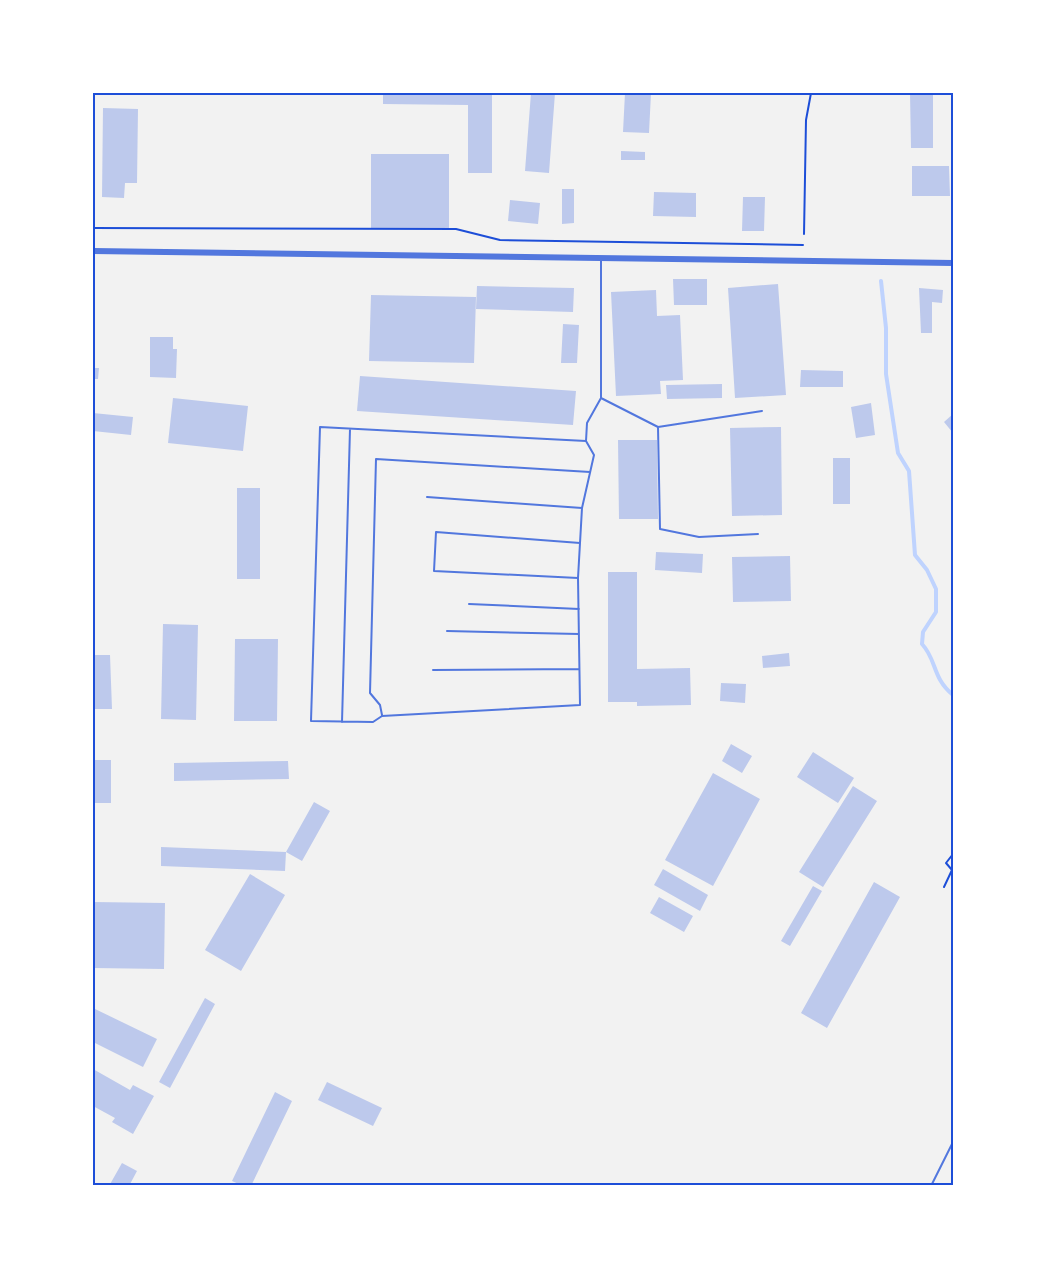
<svg xmlns="http://www.w3.org/2000/svg" width="1046" height="1279" font-family="'PT Serif',serif">
  <style>
    .lines { fill: none; stroke-linecap: round; stroke-linejoin: round }
    .stream { stroke: #bfd3fe; stroke-width: 4 }
    .building { fill: #bdc9ec }
    .path { stroke: #1d4ed8; stroke-width: 2 }
    .service { stroke: #5277de; stroke-width: 2 }
    .tertiary { stroke: #5277de; stroke-width: 6 }
    .neatline { fill: none; stroke: #1d4ed8; stroke-width: 2 }
  </style>
  <rect width="100%" height="100%" fill="#f2f2f2"/>
  <g class="lines">
    <path class="stream" d="M881 281 886 328V374L898 453 909 471 915 555 927 570 936 589V612L923 632 922 644C937 660 932 678 953 695"/>
  </g>
  <path class="building" d="M383 93H492V173H468V105L383 104Z
    M531 93H555L549 173 525 171Z
    M625 93H651L649 133 623 132Z
    M910 93H933V148H911Z
    M103 108 138 109 137 183H125L124 198 102 197Z
    M621 151 645 152V160H621Z
    M371 154H449V228H371Z
    M912 166H949L950 196H912Z
    M562 189H574V223L562 224Z
    M654 192 696 193V217L653 216Z
    M743 197H765L764 231H742Z
    M510 200 540 203 538 224 508 221Z
    M673 279H707V305H674Z
    M778 284 786 395 735 398 728 288Z
    M477 286 574 288 573 312 476 309Z
    M919 288 943 290 942 303 932 302V333H921Z
    M656 290 657 316 680 315 683 380 660 381 661 394 616 396 611 292Z
    M371 295 476 297 474 363 369 361Z
    M563 324 579 325 577 363H561Z
    M150 337H173V349H177L176 378 150 377Z
    M93 368H99L98 379H93Z
    M801 370 843 371V387H800Z
    M360 376 576 391 573 425 357 411Z
    M722 384V398L667 399 666 385Z
    M173 398 248 406 243 451 168 443Z
    M871 403 875 435 856 438 851 407Z
    M93 413 133 417 131 435 93 431Z
    M953 414V433L944 422Z
    M781 427 782 515 732 516 730 428Z
    M618 440H657L658 519H619Z
    M833 458H850V504H833Z
    M237 488H260V579H237Z
    M656 552 703 554 702 573 655 570Z
    M790 556 791 601 733 602 732 557Z
    M608 572H637V669L690 668 691 705 637 706V702H608Z
    M163 624 198 625 196 720 161 719Z
    M235 639H278L277 721H234Z
    M789 653 790 666 763 668 762 656Z
    M93 655H110L112 709H93Z
    M721 683 746 684 745 703 720 701Z
    M731 744 752 756 742 773 722 761Z
    M813 752 854 778 838 803 797 777Z
    M93 760H111V803H93Z
    M288 761 289 779 174 781V763Z
    M713 773 760 799 713 886 665 860Z
    M853 786 877 801 823 887 799 872Z
    M314 802 330 811 302 861 286 852Z
    M161 847 286 852 285 871 161 866Z
    M663 869 708 895 700 911 654 885Z
    M250 874 285 895 241 971 205 950Z
    M874 882 900 897 827 1028 801 1013Z
    M813 886 822 891 790 946 781 941Z
    M659 897 693 916 684 932 650 913Z
    M93 902 165 903 164 969 93 968Z
    M205 998 215 1004 170 1088 159 1082Z
    M93 1008 157 1039 143 1067 93 1042Z
    M93 1069 130 1090 133 1085 154 1096 133 1134 112 1122 115 1118 93 1106Z
    M327 1082 382 1108 373 1126 318 1100Z
    M275 1092 292 1101 251 1186H243L232 1181Z
    M122 1163 137 1171 129 1186H109Z"/>
  <g class="lines">
    <path class="path" d="M93 228 456 229 500 240 803 245
      M804 234 806 120 811 93
      M944 887 952 870 946 863 953 854"/>
    <path class="service" d="M601 398 658 427 762 411
      M658 427 660 529 699 537 758 534
      M586 441 320 427 311 721 373 722 382 716 580 705 578 578 582 508 594 455 586 441 587 423 601 398V259
      M427 497 582 508
      M578 578 434 571 436 532 580 543
      M469 604 579 609
      M447 631 579 634
      M433 670 579 669
      M382 715 380 705 370 693 376 459 590 472
      M342 722 350 429
      M931 1186 953 1142"/>
    <path class="tertiary" d="M93 251 953 263"/>
  </g>
  <rect width="1046" height="1279" fill="none" stroke="#ffffff" stroke-width="189"/>
  <rect x="94" y="94" width="858" height="1090" class="neatline"/>
</svg>
